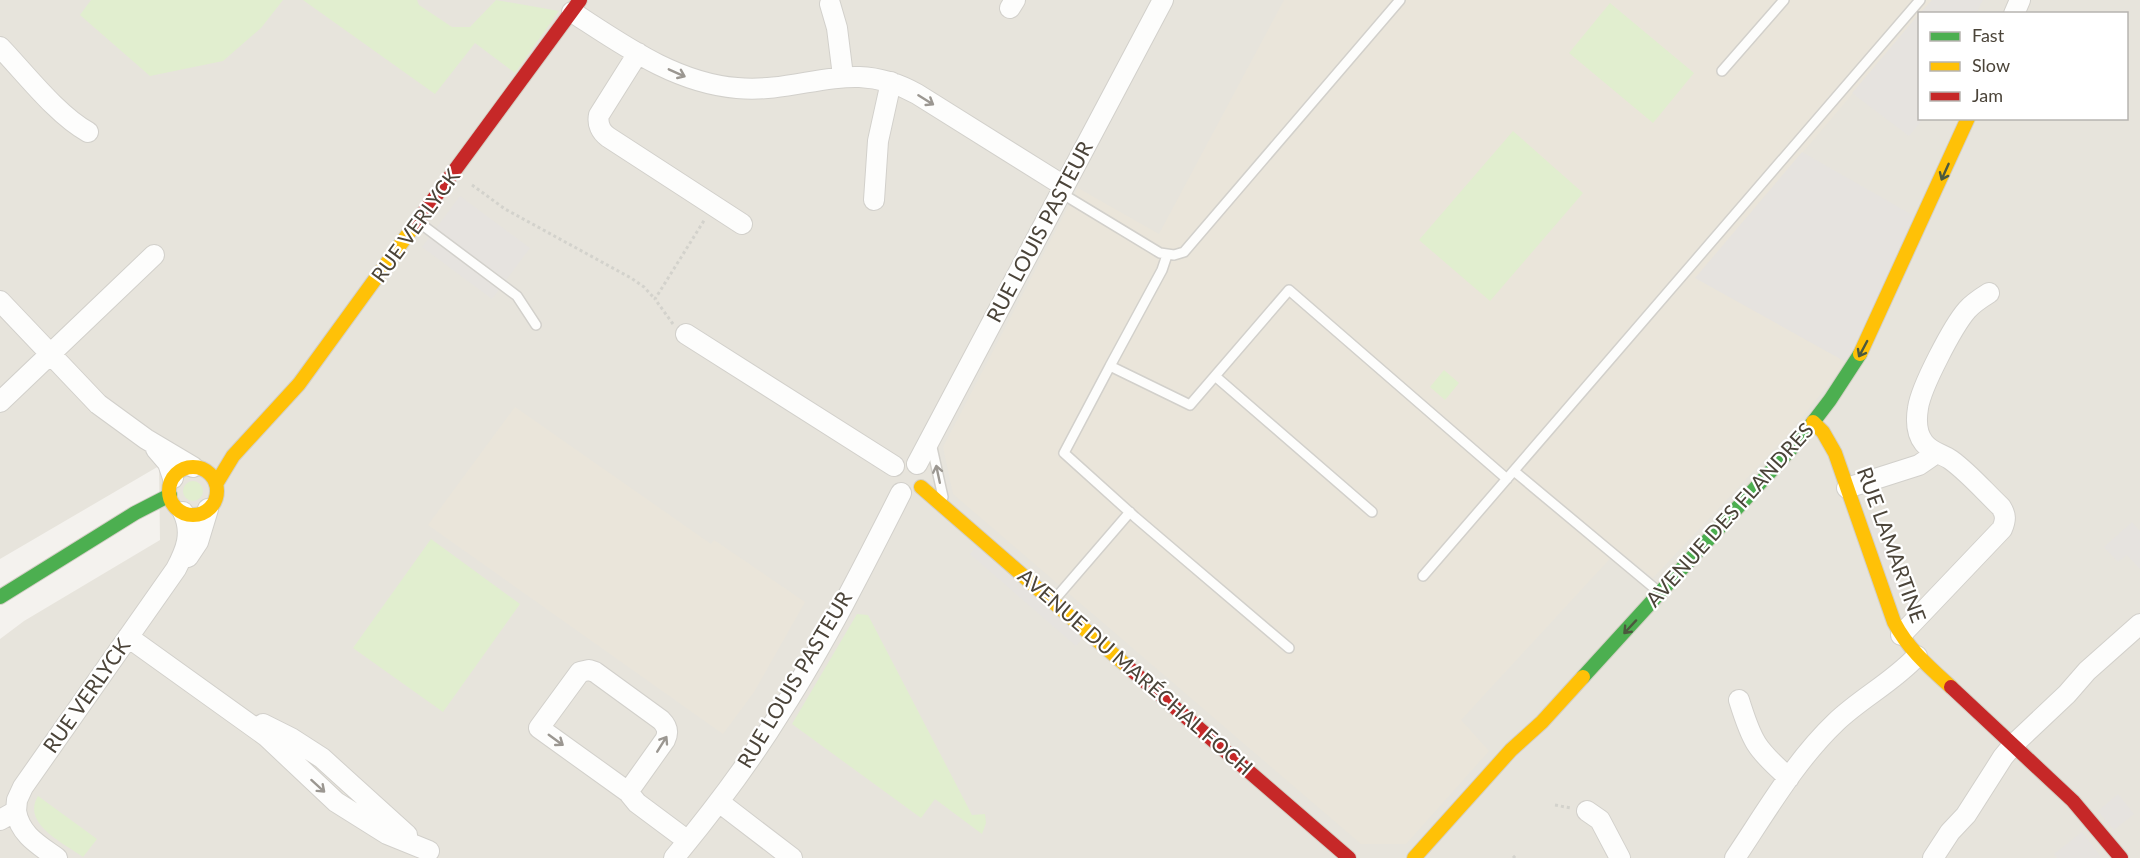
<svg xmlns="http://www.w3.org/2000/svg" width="2140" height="858" font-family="Lato,sans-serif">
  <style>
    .residential { fill: #e7e4dc; fill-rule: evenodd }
    .education { fill: #eae5da }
    .green { fill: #e1eecf }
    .parking { fill: #e6e3df }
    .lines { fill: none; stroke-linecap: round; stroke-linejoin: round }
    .lane-casing { stroke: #d2d0cb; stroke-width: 12 }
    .street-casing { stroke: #d2d0cb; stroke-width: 22 }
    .fast-casing { stroke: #d3cfc5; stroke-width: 16 }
    .slow-casing { stroke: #d3cfc5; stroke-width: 16 }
    .jam-casing { stroke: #d3cfc5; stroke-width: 16 }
    .path { stroke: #d3d2cc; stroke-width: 3; stroke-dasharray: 3 3; stroke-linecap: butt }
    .lane { stroke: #fdfdfc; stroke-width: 9 }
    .street { stroke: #fdfdfc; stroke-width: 20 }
    .fast { stroke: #4caf50; stroke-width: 14 }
    .slow { stroke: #ffc107; stroke-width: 14 }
    .jam { stroke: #c62828; stroke-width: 14 }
    .oneway { stroke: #9b9791 }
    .oneway2 { stroke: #4b593e }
    .labels { text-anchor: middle; stroke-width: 4.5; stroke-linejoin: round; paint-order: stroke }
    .street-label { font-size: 21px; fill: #4b4439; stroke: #fff }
  </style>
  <rect width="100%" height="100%" fill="#f4f2ee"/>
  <path class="residential" d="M0 0H2140V858H0V639L24 621 160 540 159 466 0 559ZM1920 14H2126V118H1920Z"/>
  <path class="education" d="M1284 0H1932L1696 278 1846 362 1792 430 1653 578 1618 550 1461 720 1489 751 1406 844H1361L953 494 943 447 1078 188 1159 234Z
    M515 407 711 544 714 540 805 602 754 692 723 734 428 525Z"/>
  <path class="green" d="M91 0H283L261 28 223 61 150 76 80 15Z
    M303 0H417L419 5 452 27H470L496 0 559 11 515 73 475 43 435 94Z
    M1610 3 1694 73 1653 123 1569 53Z
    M1513 131 1583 193 1490 301 1419 240Z
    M1444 370 1459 383 1445 400 1430 387Z
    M183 491a10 10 0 1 1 20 0a10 10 0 1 1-20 0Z
    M431 539 520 604 443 712 353 648Z
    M857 614 868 615 972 815 985 814 986 823 982 834 935 799 921 818 792 724Z
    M38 796 97 839 83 857C64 843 21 824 38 796Z"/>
  <path class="parking" d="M1932 0H1983L1976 13H1920Z
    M1919 14 1920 118 1923 119 1909 136 1852 93Z
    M1802 152 1916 217 1846 362 1695 278Z
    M460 196 530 248 492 299 422 247Z
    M1878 512 1905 594 1892 598 1865 516Z
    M2132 522 2140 531V569L2127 555 2118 562 2104 547Z
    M978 545 1084 637 1076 646 970 554Z
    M2118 794 2134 814 2114 830 2098 811Z
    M2082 832 2102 858H2057L2054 854Z"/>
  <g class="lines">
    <defs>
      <path id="lane" d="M1722 71 1784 0
        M1061 193 1160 253 1174 255 1184 252 1400 0
        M421 224 517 296 536 325
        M1110 366 1162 270 1167 255
        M1215 376 1372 512
        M931 443 943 497
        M1514 471 1659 592
        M1423 576 1920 0
        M1055 599 1130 512
        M1289 648 1135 517 1064 453 1110 366 1190 405 1289 290 1507 479"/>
      <path id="street" d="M830 4 837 28 843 76
        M1010 8 1015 0
        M572 12C623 45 675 83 737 88 805 94 850 56 917 94L1064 186
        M2014 14 2020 0
        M0 47C25 73 57 115 88 132
        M638 53 599 115C597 124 601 132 608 137L742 224
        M874 200 878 141 891 82
        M0 301 98 404 146 439 193 467
        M686 334 894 466
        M0 402 154 255
        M156 449 168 463 173 478
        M917 464 1163 0
        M1847 488 1919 465 1935 454
        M188 557 198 542 208 509
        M1901 635 2002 529C2006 520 2006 515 2001 507 1985 492 1969 473 1951 460 1941 453 1932 453 1924 443 1916 433 1916 420 1918 408 1921 387 1953 326 1967 310 1973 303 1981 298 1989 293
        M128 637 266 736 336 802 387 834 429 851
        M1739 700C1752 742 1756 749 1789 778
        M263 724 291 738 322 758 407 835
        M628 792 665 740C669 732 667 726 661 720L595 672 589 670 580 672 539 728 628 792 637 803 688 841
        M719 802 792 858
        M16 811C20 835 39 845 57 858
        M1587 811 1600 820 1620 858
        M0 820 16 811 17 800 23 787 176 569C186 550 193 533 183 512
        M674 858C713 811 750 762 782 710 826 641 864 566 901 493
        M1735 858C1766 812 1795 761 1836 722 1861 698 1893 682 1917 656
        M1933 858 1950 832 1966 815 2003 757 2013 745 2067 694 2087 671 2140 624"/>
      <path id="fast" d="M0 597 135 513 170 495
        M1583 677 1801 438 1830 400 1860 354"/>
      <path id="slow" d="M1860 354 1968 118
        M1813 422 1823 432 1835 453 1894 622C1908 649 1929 667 1951 687
        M169 491a24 24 0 1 1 48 0a24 24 0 1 1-48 0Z
        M216 484 233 456 299 384 416 223
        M921 487 1128 667
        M1414 858 1511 750 1542 722 1583 677"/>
      <path id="jam" d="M416 223 580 0
        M1128 667 1349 858
        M1951 687 2073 801 2121 858"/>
    </defs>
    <use href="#lane" class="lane-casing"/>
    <use href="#street" class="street-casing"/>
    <use href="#fast" class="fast-casing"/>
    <use href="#slow" class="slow-casing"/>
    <use href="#jam" class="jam-casing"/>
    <path class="path" d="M472 185 505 209 631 278 644 287 655 299
      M673 324 655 299 705 219
      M1555 805 1571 808
      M1513 858 1517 854"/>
    <use href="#lane" class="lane"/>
    <use href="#street" class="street"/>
    <use href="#fast" class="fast"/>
    <use href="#slow" class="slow"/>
    <use href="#jam" class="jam"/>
  </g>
  <defs><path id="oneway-shaft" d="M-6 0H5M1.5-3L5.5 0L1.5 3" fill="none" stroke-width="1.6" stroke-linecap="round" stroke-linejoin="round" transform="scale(1.5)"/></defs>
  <g class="oneway">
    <use href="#oneway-shaft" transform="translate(677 73) rotate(24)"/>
    <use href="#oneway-shaft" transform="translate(926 100) rotate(32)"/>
    <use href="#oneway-shaft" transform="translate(938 474) rotate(-102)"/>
    <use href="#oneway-shaft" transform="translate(556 740) rotate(36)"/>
    <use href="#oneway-shaft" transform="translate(662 744) rotate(-58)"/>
    <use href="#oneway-shaft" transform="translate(318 786) rotate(42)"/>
  </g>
  <g class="oneway2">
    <use href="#oneway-shaft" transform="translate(1945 172) rotate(114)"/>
    <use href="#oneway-shaft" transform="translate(1863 349) rotate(118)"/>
    <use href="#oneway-shaft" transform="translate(1630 627) rotate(133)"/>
  </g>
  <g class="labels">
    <g class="street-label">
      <text transform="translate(416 226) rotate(-54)" y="7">RUE VERLYCK</text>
      <text transform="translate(1040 232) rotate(-62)" y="7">RUE LOUIS PASTEUR</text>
      <text transform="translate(1730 515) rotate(-48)" y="7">AVENUE DES FLANDRES</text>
      <text transform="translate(1891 545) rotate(70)" y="7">RUE LAMARTINE</text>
      <text transform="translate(1135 672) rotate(41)" y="7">AVENUE DU MARÉCHAL FOCH</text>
      <text transform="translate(795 680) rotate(-59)" y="7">RUE LOUIS PASTEUR</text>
      <text transform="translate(87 696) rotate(-55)" y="7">RUE VERLYCK</text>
    </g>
  </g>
  <rect x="1918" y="12" width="210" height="108" fill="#ffffff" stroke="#b7b4b0" stroke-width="1.5"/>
  <rect x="1930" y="32" width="30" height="9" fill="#4caf50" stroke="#b7b4b0" stroke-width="1.5"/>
  <text x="1972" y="42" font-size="18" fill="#4b4439">Fast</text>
  <rect x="1930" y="62" width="30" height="9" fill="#ffc107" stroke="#b7b4b0" stroke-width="1.5"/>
  <text x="1972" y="72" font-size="18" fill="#4b4439">Slow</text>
  <rect x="1930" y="92" width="30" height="9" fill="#c62828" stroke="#b7b4b0" stroke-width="1.5"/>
  <text x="1972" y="102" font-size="18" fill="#4b4439">Jam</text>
</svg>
